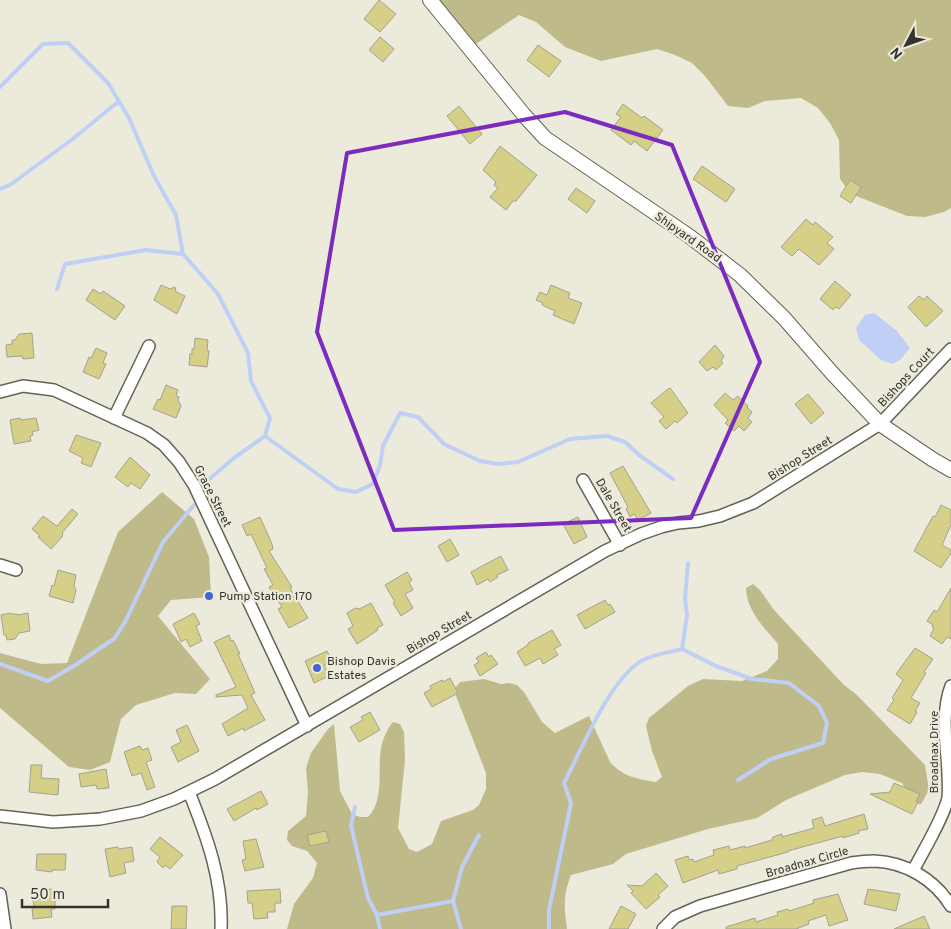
<svg xmlns="http://www.w3.org/2000/svg" width="951" height="929" font-family="Overpass,sans-serif">
  <style>
    .green { fill: #beba8a }
    .water { fill: #c0cff5 }
    .lines { fill: none; stroke-linecap: round; stroke-linejoin: round }
    .stream { stroke: #c0cff5; stroke-width: 4 }
    .building { fill: #d5cf88; stroke: #a3a293 }
    .minor-casing { stroke: #636255; stroke-width: 14 }
    .tertiary-casing { stroke: #636255; stroke-width: 16 }
    .minor { stroke: #fff; stroke-width: 11 }
    .tertiary { stroke: #fff; stroke-width: 14 }
    .marked { fill: none; stroke: #7b2cbf; stroke-width: 4; stroke-linejoin: round }
    .poi-dot { fill: #4564d7; stroke: #ecebdb; stroke-width: 2 }
    .labels { text-anchor: middle; stroke-width: 4.5; stroke-linejoin: round; paint-order: stroke }
    .street-label { font-size: 12px; fill: #34332d; stroke: #ecebdb }
    .poi-label { font-size: 12px; fill: #34332d; stroke: #ecebdb; text-anchor: start }
  </style>
  <rect width="100%" height="100%" fill="#ecebdb"/>
  <path class="green" d="M440 0H951V208L944 212 925 217 907 216 851 194 840 179 839 140 830 123 818 108 801 98 765 101 748 108 728 106 705 76 692 63 675 55 657 49 601 61 565 47 536 22 519 15 476 44Z
    M162 492 194 519 209 557 211 597 171 600 158 616 210 679 196 694 175 693 136 705 121 719 110 762 90 770 69 767 0 708V653L41 664 67 663 118 532Z
    M753 584 760 590 774 610 844 685 857 695 925 765 929 790 921 804H913L902 783 880 774 862 772 845 775 786 800 757 818 708 829 626 854 613 864 571 875C563 895 564 908 567 929H287L294 904 313 878 317 863 307 851 292 846 287 840 288 831 306 816 308 792 306 768 311 753 328 729 334 724 340 791 352 814 360 817H368C386 799 376 766 382 744 384 736 388 728 393 722L400 724 404 732 405 760 398 828 409 849 417 852 432 844 441 821 473 810 479 805 486 789V773L456 696 455 688 460 682 484 679 501 684 509 683 517 685 524 692 542 722 555 733 589 716 610 762C623 777 638 779 656 782L662 777 652 751 646 726 649 718 688 686 703 679 742 681 767 671 778 659V644C764 627 747 612 746 588Z"/>
  <path class="water" d="M874 313 897 331 910 348 900 360 892 364 881 360 859 340 856 328 865 315Z"/>
  <g class="lines">
    <path class="stream" d="M0 87 43 44 68 43 108 83 129 118 154 176 176 215 183 254 218 294 248 353 251 381 270 418 265 436 234 458 207 481 205 486
      M0 189 10 185 74 138 119 101
      M57 289 65 264 146 250 183 254
      M265 436 338 489 356 492 373 484 380 465 383 446 400 413 418 417 444 444 480 461 499 464 518 462 570 439 607 436 625 442 639 455 673 479
      M682 649 687 615 685 598 688 563
      M0 664 48 681 77 664 115 638 126 620 163 542 194 505
      M355 807 351 825 355 843 368 898 377 915 380 929
      M377 915 453 901
      M461 929 453 901 462 867 479 835
      M549 929V910L571 803 564 783C582 749 611 675 645 659 656 654 670 652 682 649L716 666 752 679 789 683 819 706 827 723 823 743 771 759 738 780"/>
  </g>
  <path class="building" d="M379 0 396 14 380 32 364 19Z
    M380 37 394 49 383 62 369 50Z
    M538 45 561 61 549 77 527 60Z
    M623 104 642 118 644 116 663 130 647 151 634 141 631 145 611 130 621 117 616 114Z
    M459 106 482 134 470 144 447 116Z
    M500 146 537 175 516 201H513L506 210 490 197 498 188 494 185 496 182 483 170Z
    M702 166 735 189 726 202 693 179Z
    M850 180 861 187 851 203 840 196Z
    M576 188 595 201 587 213 568 199Z
    M806 219 813 225 815 222 833 237 827 243 834 249 819 265 799 249 792 256 781 247Z
    M835 281 851 295 839 309 836 307 833 310 820 299Z
    M161 285 170 289 175 287 176 292 185 296 177 314 154 300Z
    M551 285 570 293 568 298 582 303 574 324 553 315 555 311 542 305 543 303 536 300 540 292 547 295Z
    M93 289 101 294 103 291 125 306 115 320 86 300Z
    M919 296 924 300 927 296 943 311 926 327 908 307Z
    M32 333 34 358 23 359 22 356 7 357 6 345 12 344V340H15L19 334Z
    M195 338 208 340 207 350 209 351 207 367 189 365 190 354H192V349H194Z
    M715 345 724 356 721 361 723 363 716 370 713 367 707 371 699 362Z
    M96 348 107 353 103 363 106 364 99 379 83 372 89 357 91 358Z
    M166 385 178 390 176 396 179 397 178 400 181 406 176 418 153 409 158 399 160 400Z
    M670 388 688 413 677 423 675 421 666 429 659 421 664 417 651 403 668 389Z
    M725 393 733 400 738 396 748 406 747 407 752 412 748 418 752 422 744 431 739 426 734 431 725 423 728 420 714 405Z
    M808 394 824 413 811 424 795 404Z
    M20 418 21 420 36 418 39 430 32 432 33 435 30 436 31 441 14 444 10 420Z
    M76 435 101 443 91 467 81 463 83 458 69 451Z
    M130 457 150 475 140 489 131 483 128 487 115 477Z
    M623 466 651 513 638 520 634 514 630 517 626 509 628 507 610 473Z
    M941 505 951 510V525L942 545 951 550V553L941 568 914 551 933 516 935 517Z
    M72 509 78 514 62 533 63 534 62 537 51 549 38 537 40 536 32 529 43 516 57 526Z
    M260 517 272 544 273 549 269 551 292 587 290 588 308 618 289 628 278 609 282 607 269 587 273 585 264 569 267 568 251 534 247 536 242 525Z
    M578 517 587 537 574 544 563 524Z
    M450 539 459 555 447 562 438 546Z
    M501 556 508 570 497 575 498 577 490 582 488 579 477 585 471 572Z
    M58 570 76 575 74 586 76 590 73 603 49 596 52 585 54 586Z
    M407 572 412 580 409 582 413 590 405 594 413 608 401 616 393 603 395 602 385 585Z
    M951 588V639L947 637 942 644 930 636 934 628 932 627 933 625 927 621 934 610 937 612Z
    M605 600 608 605 610 604 615 612 585 629 577 615Z
    M371 603 383 625 377 628 378 630 357 644 348 629 353 626 347 613 355 608 359 609Z
    M11 613V614H17L18 615 28 613 30 631 19 633 15 639 7 640 6 635H4L1 615Z
    M194 613 200 624 196 626 202 641 190 647 186 639 181 642 173 624Z
    M552 630 561 645 554 649 558 655 543 664 540 658 525 666 517 652 528 645V643Z
    M229 635 231 641 233 640 240 654H238L255 693 251 695 265 720 244 731 243 728 228 736 222 724 248 708 242 695 216 697V695L236 687 214 642Z
    M915 648 933 659 924 672 926 673 911 698 920 703 915 711 917 712 910 724 887 710 894 700 892 698 903 680 896 674Z
    M327 651 332 661 324 665 329 676 314 683 305 661Z
    M486 652 489 657 491 655 498 664 480 676 474 665 479 662 476 658Z
    M450 678 458 693 432 707 424 693 431 689 430 686 442 680 443 682Z
    M370 712 380 730 359 742 350 727 363 720 361 717Z
    M187 725 199 751 178 762 171 747 181 742 176 730Z
    M140 746 142 750 148 748 152 760 146 762 155 787 147 790 141 773 132 776 124 752Z
    M31 765H42L41 778 59 779 58 795 29 792Z
    M106 769 109 788 97 789 96 785 81 787 79 774Z
    M894 783 920 794 916 801 918 802 912 814 870 794 890 792Z
    M261 791 268 804 257 810 256 808 234 821 227 809Z
    M864 814 868 829 858 831 859 833 843 838V836L788 851V852L737 866V869L719 874 718 870 683 883 675 860 688 856 689 860 693 859 694 862 714 855 713 850 729 846 730 850 745 846V848L772 840 773 837 782 834V837L814 828 812 820 822 817 825 826Z
    M326 831 329 842 310 846 307 835Z
    M160 837 183 855 170 869 165 865 163 868 157 862 160 857 150 849Z
    M256 839 264 867 245 871 242 860 246 859 243 841Z
    M118 847 119 849 132 847 134 861 124 863 126 873 110 877 105 849Z
    M37 854H66L65 870H52V872L36 870Z
    M656 873 668 886 658 895 660 897 646 909 631 893 633 891 627 885 642 886Z
    M51 889 54 890 55 898V909H51L52 917 33 919 32 908H34L33 899H36L35 891Z
    M280 889 281 903H275V912H267L268 918 254 919 252 903H248L247 891Z
    M868 889 900 894 896 911 864 904Z
    M838 894 848 920 829 926 826 915 808 921 809 924 796 929H726V927L755 918 756 922 778 915 777 912 788 909 789 911 814 903 813 900Z
    M172 906H187L186 929H171Z
    M621 906 636 914 628 929H609Z
    M924 916 930 929H894Z"/>
  <g class="lines">
    <defs>
      <path id="minor" d="M0 392 23 386 54 390 147 433 164 445 179 462 194 485 307 726
        M114 418 149 346
        M583 480 620 545
        M0 565 16 570
        M189 792C207 837 223 880 221 929
        M0 816 53 822 100 819 141 811 174 799 215 779 605 551 641 534 661 527 678 523 699 521 720 516 753 503 880 424 951 349
        M913 871C923 851 943 819 948 798 951 762 938 721 951 686
        M0 894 5 929
        M663 929 675 917 700 906 851 863C858 862 866 861 874 861 906 862 935 880 951 906"/>
      <path id="tertiary" d="M430 0 524 115 545 138 689 236 740 275 784 318 832 373 880 424 932 459 951 470"/>
    </defs>
    <use href="#minor" class="minor-casing"/>
    <use href="#tertiary" class="tertiary-casing"/>
    <use href="#minor" class="minor"/>
    <use href="#tertiary" class="tertiary"/>
  </g>
  <path class="marked" d="M565 112 672 145 760 362 691 518 394 530 317 332 347 153Z"/>
  <g class="poi-dot">
    <circle cx="209" cy="596" r="5"/>
    <circle cx="317" cy="668" r="5"/>
  </g>
  <g class="labels">
    <g class="street-label">
      <text transform="translate(688 237) rotate(35)" y="4">Shipyard Road</text>
      <text transform="translate(906 377) rotate(-47)" y="4">Bishops Court</text>
      <text transform="translate(800 458) rotate(-32)" y="4">Bishop Street</text>
      <text transform="translate(213 496) rotate(63)" y="4">Grace Street</text>
      <text transform="translate(614 505) rotate(60)" y="4">Dale Street</text>
      <text transform="translate(439 632) rotate(-30)" y="4">Bishop Street</text>
      <text transform="translate(934 752) rotate(-90)" y="4">Broadnax Drive</text>
      <text transform="translate(807 862) rotate(-16)" y="4">Broadnax Circle</text>
    </g>
    <g class="poi-label">
      <text x="219" y="600">Pump Station 170</text>
      <text x="327" y="665">Bishop Davis<tspan x="327" dy="14">Estates</tspan></text>
    </g>
  </g>
  <g transform="translate(906 45) rotate(229)" stroke="#ecebdb" stroke-width="4" paint-order="stroke">
  <path d="M0-4L9 19L0 12L-9 19Z" fill="#34332d"/>
  <text y="-8" font-size="14" font-weight="bold" text-anchor="middle" fill="#34332d">N</text>
  </g>
  <path d="M22 899v8h86v-8" fill="none" stroke="#34332d" stroke-width="2.5"/>
  <text x="30" y="899" font-size="15" fill="#34332d" stroke="#ecebdb" stroke-width="4" paint-order="stroke">50 m</text>
</svg>
